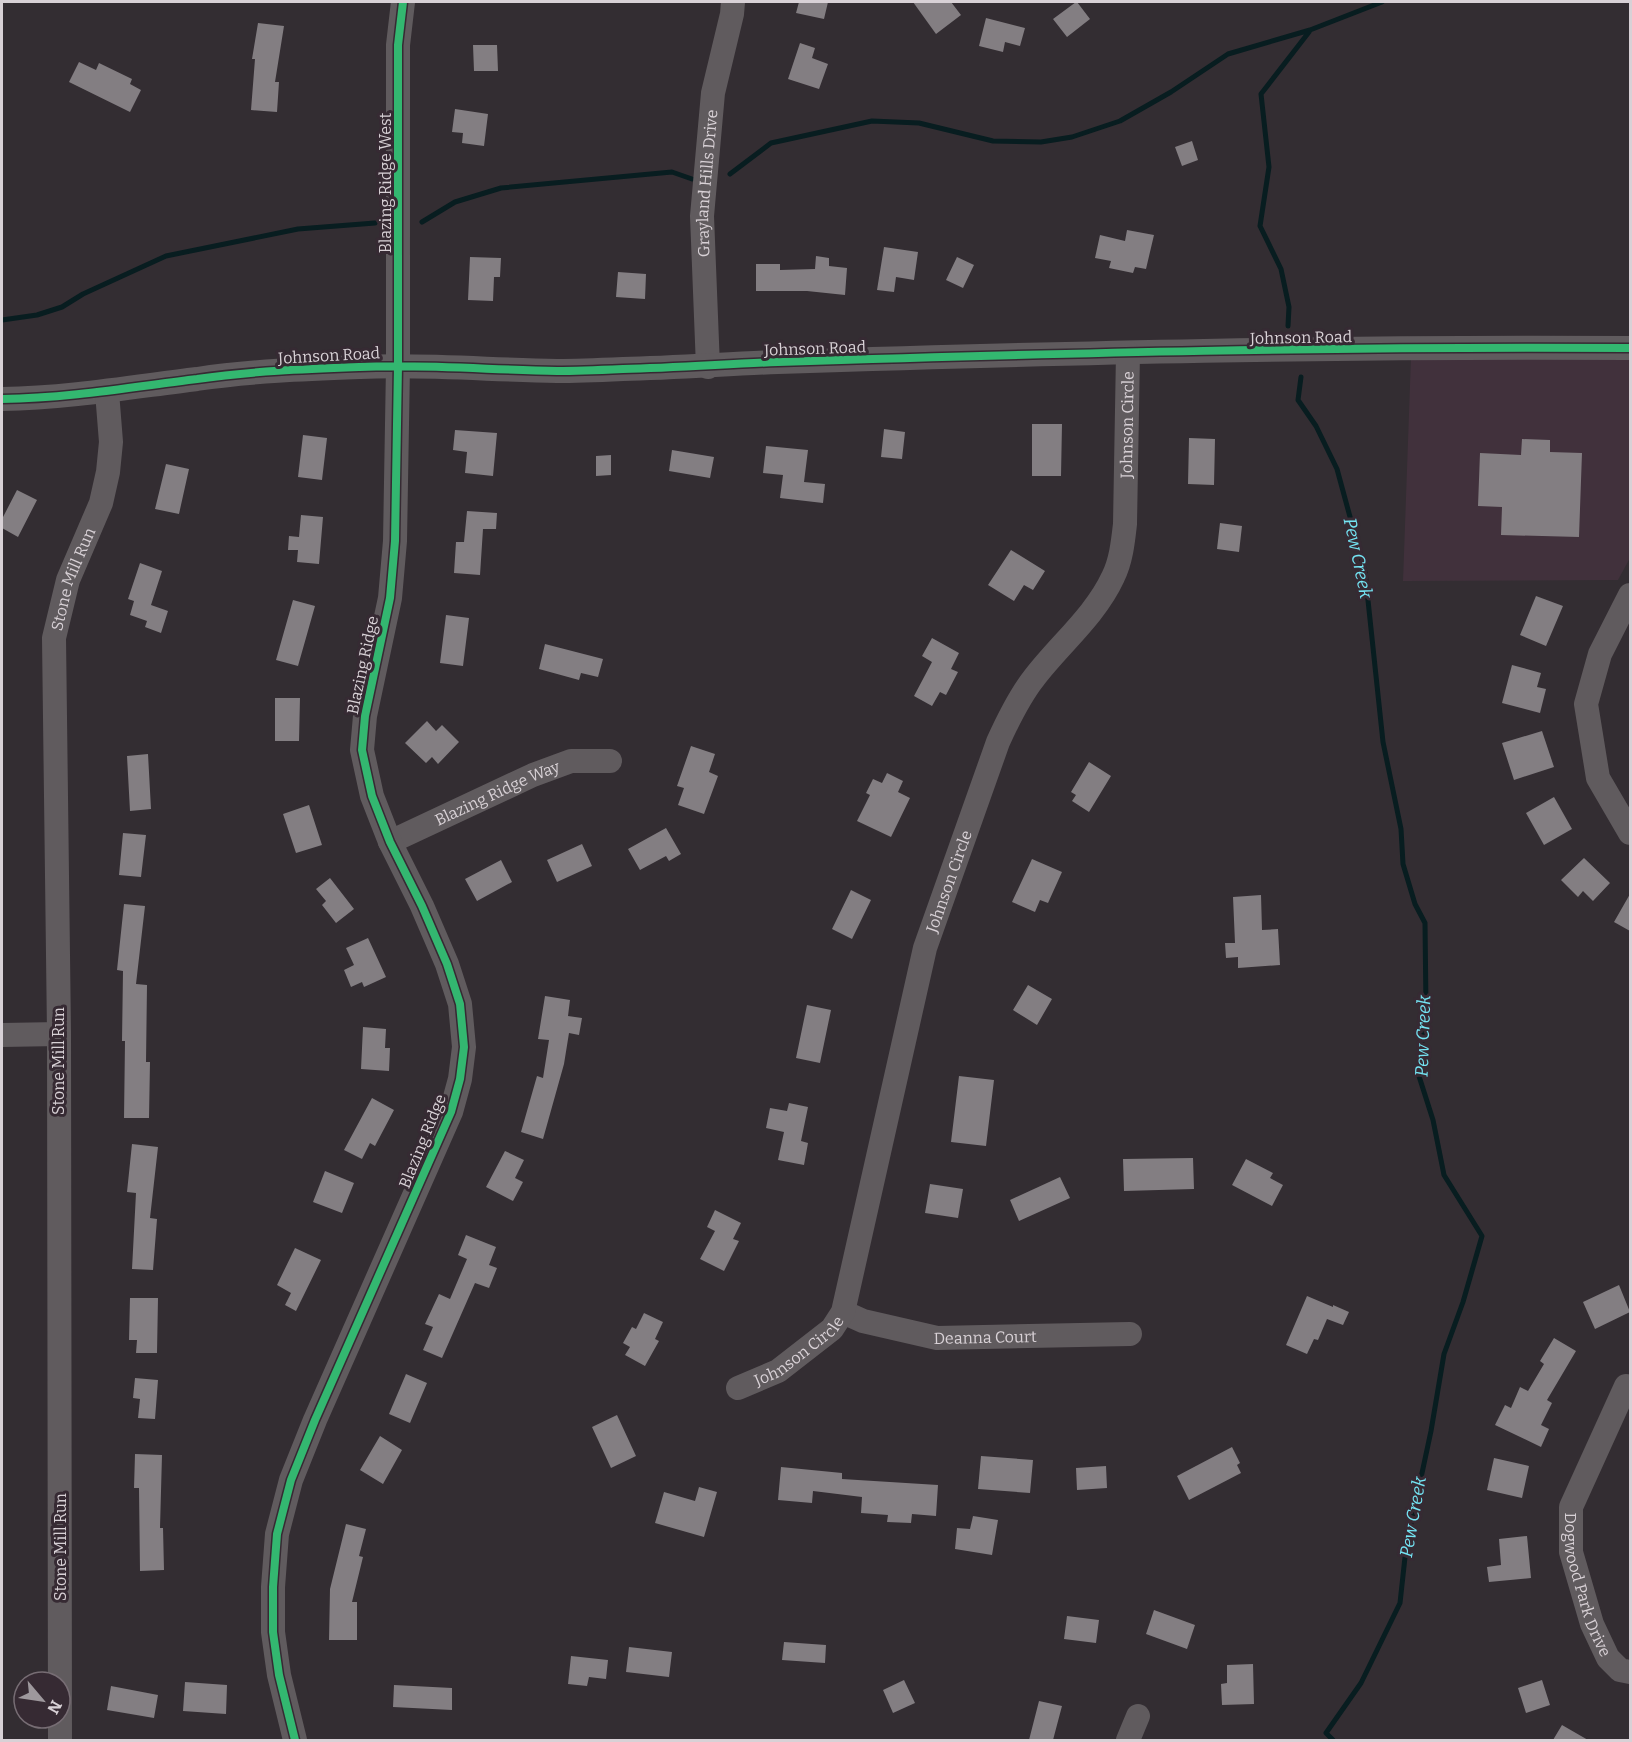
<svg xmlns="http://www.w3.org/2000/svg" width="1632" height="1742" font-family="Bitter,serif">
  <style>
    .built { fill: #41313c }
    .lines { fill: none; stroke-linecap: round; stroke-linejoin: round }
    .stream { stroke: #081d20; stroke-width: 5 }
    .building { fill: #837e82 }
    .minor { stroke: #605b5e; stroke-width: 24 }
    .cycleway-casing { stroke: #362a33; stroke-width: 11 }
    .cycleway { stroke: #33b770; stroke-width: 8 }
    .labels { text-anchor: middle; stroke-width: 6; stroke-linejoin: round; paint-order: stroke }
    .street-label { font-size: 16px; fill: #d8d1d6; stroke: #362a33 }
    .water-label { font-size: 18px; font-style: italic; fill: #74e4f3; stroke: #362a33 }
  </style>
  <rect width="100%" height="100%" fill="#332d32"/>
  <path class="built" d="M1411 357 1630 360V558L1618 580 1403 581Z"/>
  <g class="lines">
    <path class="stream" d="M730 174 771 143 872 121 919 123 993 141 1041 142 1072 137 1120 121 1171 92 1228 54 1310 30 1382 2
      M422 222 455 202 501 188 672 172 692 179
      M2 320 37 315 62 307 83 294 166 256 298 229 375 223
      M1288 326 1289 307 1281 269 1260 226 1269 167 1261 94 1309 32
      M1301 377 1298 400 1316 426 1337 469 1365 572 1383 742 1401 829 1403 864 1415 904 1425 923 1426 1008 1418 1073 1433 1120 1444 1175 1482 1236 1463 1302 1444 1354 1431 1431 1406 1548 1400 1603 1361 1683 1326 1733 1333 1740"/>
  </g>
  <path class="building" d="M799 2H828L824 19 796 13Z
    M913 2H951L961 15 936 34Z
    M1076 2H1077L1090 19 1067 37 1053 19Z
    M986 18 1025 28 1020 46 1005 42 1003 52 979 46Z
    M258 23 284 26 275 82H279L277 112 251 110 255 59H252Z
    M800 43 815 48 812 58 828 64 819 89 788 79Z
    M473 45H497L498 71H474Z
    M79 62 96 70 99 63 132 79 130 84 141 90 130 112 69 82Z
    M455 109 488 114 484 146 462 143 463 133 452 132Z
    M1192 141 1198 160 1182 166 1175 147Z
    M1127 230 1154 235 1146 269 1135 267 1133 273 1109 268 1111 261 1095 258 1100 235 1125 241Z
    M884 247 918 252 914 280 896 277 894 292 877 290Z
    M816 256 829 258V266L847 268 845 295 807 291H756V264H780V270L815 269Z
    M470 257 501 258 500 277H494L493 301 468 300Z
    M957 257 974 265 963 288 946 280Z
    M618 272 646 274 645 299 616 297Z
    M1032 424H1062L1061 476H1032Z
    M884 429 905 432 902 459 881 457Z
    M455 430 497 433 493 476 465 473 467 452 453 450Z
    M303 435 327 438 322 480 298 477Z
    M1189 438 1215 439 1214 485 1188 484Z
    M1522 439 1550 440V452L1582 453 1579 537 1501 535 1502 507 1478 506 1480 453 1521 455Z
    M766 446 808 450 804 482 825 484 823 503 780 498 783 475 763 473Z
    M672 450 714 457 710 478 669 471Z
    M611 455V475L596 476V456Z
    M166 464 189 469 179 514 155 509Z
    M17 490 37 500 18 537 2 528V519Z
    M467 511 497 513 496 529H483L480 575 454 573 456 542H464Z
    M301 515 323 517 319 564 297 562 298 550H288L289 536 299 537Z
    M1220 523 1242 526 1239 552 1217 549Z
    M1011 550 1045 571 1033 590 1024 585 1014 601 988 585Z
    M140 563 162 571 151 605 168 611 161 633 145 627 147 621 130 615 134 601 128 599Z
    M1536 596 1563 606 1546 646 1520 635Z
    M293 600 315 606 298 666 276 660Z
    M446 615 469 618 463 666 440 663Z
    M932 638 959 653 951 669 958 672 946 695 940 692 932 706 914 696 932 662 922 656Z
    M545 644 603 659 598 677 581 673 579 680 539 669Z
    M1512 665 1541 673 1537 687 1546 689 1540 713 1502 703Z
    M275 698H300L299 741H275Z
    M427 721 436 731 442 725 459 742 438 764 432 757 426 763 405 743Z
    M1542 731 1554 767 1514 780 1502 743Z
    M691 746 715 754 709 772 718 776 704 814 678 805 684 788 677 786Z
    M148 754 151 809 130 811 127 756Z
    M1089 762 1111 776 1089 812 1072 801 1076 795 1071 792Z
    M887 773 903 781 898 792 910 798 891 837 857 821 870 795 866 793 873 779 882 783Z
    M1554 797 1572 829 1544 845 1526 813Z
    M309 805 322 845 296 853 283 814Z
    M666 828 681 854 669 861 666 856 640 870 628 849Z
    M123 833 146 835 141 877 119 875Z
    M582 844 592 866 557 882 547 860Z
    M1584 858 1610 883 1593 901 1583 891 1578 897 1561 880Z
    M1032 859 1062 872 1048 903 1040 900 1035 912 1012 902Z
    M501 860 512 882 477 901 465 879Z
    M330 878 354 909 336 923 322 905 326 901 316 889Z
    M851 890 871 900 852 939 832 929Z
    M1630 894V931L1614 922Z
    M1261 895 1262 930 1278 929 1280 965 1238 968V957L1226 958 1225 943H1235L1233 897Z
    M124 904 145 906 136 984 147 985 146 1062H150L149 1118H124L125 1041H122L123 971 117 970Z
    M368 938 386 977 364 987 362 982 351 987 344 970 354 965 346 948Z
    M1028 985 1052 999 1037 1025 1013 1010Z
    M545 996 570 1000 568 1016 582 1018 579 1035 569 1033 564 1064 543 1139 521 1132 537 1076 543 1078 549 1040 538 1039Z
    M807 1005 831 1010 820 1063 796 1058Z
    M363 1027 386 1029 385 1048H390L389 1071 361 1069Z
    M959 1076 994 1080 986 1146 951 1142Z
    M372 1098 394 1110 375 1146 370 1143 362 1159 344 1150Z
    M789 1103 808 1107 801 1141 808 1143 804 1165 778 1160 784 1132 766 1128 770 1108 787 1111Z
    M132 1144 158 1147 150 1218 157 1219 153 1270 132 1269 136 1193 127 1192Z
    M505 1151 524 1160 515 1178 523 1182 513 1201 486 1187Z
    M1193 1158 1194 1189 1124 1191 1123 1159Z
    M1246 1159 1273 1173 1270 1178 1283 1185 1272 1206 1232 1185Z
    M325 1171 354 1183 342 1213 313 1202Z
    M1060 1177 1070 1198 1019 1221 1010 1200Z
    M930 1184 963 1189 958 1218 925 1213Z
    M715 1210 741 1223 733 1239 739 1241 724 1271 700 1259 715 1231 707 1227Z
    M466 1235 496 1247 489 1265 497 1268 489 1288 475 1283 442 1358 423 1350 433 1327 425 1324 439 1294 450 1299 467 1259 458 1255Z
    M295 1248 321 1260 296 1311 285 1305 291 1293 277 1285Z
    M1619 1285 1630 1312 1595 1329 1583 1302Z
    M1307 1296 1333 1307V1305L1349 1312 1343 1325 1327 1319 1318 1340 1314 1339 1307 1354 1286 1345Z
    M130 1298H158L157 1353H136L137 1340H129Z
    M644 1313 663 1322 655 1339 659 1341 645 1366 625 1355 630 1347 623 1343 632 1327 636 1329Z
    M1554 1338 1576 1351 1547 1400 1552 1403 1541 1425 1549 1429 1541 1447 1495 1425 1505 1405 1511 1408 1520 1387 1528 1391 1544 1364 1540 1361Z
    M406 1374 427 1383 410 1423 389 1414Z
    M135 1378 158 1380 155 1419 138 1418 140 1399 133 1398Z
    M617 1415 636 1456 611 1468 592 1427Z
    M380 1436 402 1450 383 1484 360 1470Z
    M1232 1447 1240 1463 1237 1465 1241 1473 1189 1500 1177 1476Z
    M135 1454 162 1455 160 1528H163L164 1570 140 1571 139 1488H134Z
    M981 1456 1033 1460 1030 1493 978 1489Z
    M1494 1458 1529 1466 1522 1498 1487 1490Z
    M1106 1466 1107 1488 1077 1490 1076 1468Z
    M781 1467 842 1473V1479L938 1485 936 1516 912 1514 911 1523 887 1522 888 1515 861 1513 862 1497 813 1491 812 1503 778 1500Z
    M699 1487 717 1492 704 1537 655 1523 664 1492 695 1501Z
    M973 1516 998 1520 992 1555 955 1549 957 1528 970 1529Z
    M346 1524 366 1529 359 1556 363 1557 352 1602H357V1640H329L330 1589Z
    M1527 1536 1531 1578 1489 1582 1487 1567 1501 1565 1499 1539Z
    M1154 1610 1195 1625 1187 1649 1146 1634Z
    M1067 1616 1099 1620 1096 1643 1064 1639Z
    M784 1642 826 1645 825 1663 782 1660Z
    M629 1647 672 1652 669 1677 626 1672Z
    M571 1656 608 1660 606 1679 589 1677 587 1686 568 1684Z
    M1253 1664 1254 1704 1222 1705 1221 1684 1227 1683V1665Z
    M904 1680 915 1703 893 1713 883 1690Z
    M1542 1680 1550 1705 1526 1713 1518 1688Z
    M185 1682 227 1685 226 1714 183 1711Z
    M394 1685 452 1688V1710L393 1707Z
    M111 1686 158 1695 154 1718 107 1710Z
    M1039 1701 1062 1706 1053 1740H1029Z
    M1562 1725 1588 1740H1553Z"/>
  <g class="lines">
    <g class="minor">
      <path id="s1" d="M708 367 702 216 713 93 732 14 733 2"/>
      <path d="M2 399C68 398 132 387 197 379 251 371 306 369 360 367 426 364 491 370 557 371 579 371 601 370 623 369 674 368 726 364 778 362 1062 353 1346 346 1630 348"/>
      <path d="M1630 595 1600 654 1586 704 1598 778 1630 833"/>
      <path id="s2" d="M390 842 533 775 571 761H610"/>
      <path d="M2 1035 59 1034"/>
      <path id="s3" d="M843 1312 863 1321 937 1338 1130 1334"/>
      <path id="s4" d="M1626 1386 1571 1507V1552L1592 1624 1608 1658 1620 1670 1630 1672"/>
      <path id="s5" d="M738 1388 778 1371 832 1329 843 1312 925 948 998 742C1008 720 1019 697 1034 678 1059 645 1095 616 1113 577 1121 561 1123 542 1125 524L1128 353"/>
      <path id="s6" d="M60 1740 59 1034 54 638 68 580 101 503 108 472 111 442 107 392"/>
      <path d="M295 1740 279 1675 273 1632V1587L277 1534 291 1480 315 1420 451 1112 460 1079 464 1047 460 1004 447 964 422 906 390 842 372 796 362 750 365 716 390 598 395 541 398 366V45L403 2"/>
      <path d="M1128 1740 1138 1716"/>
    </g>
    <defs>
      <path id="cycleway" d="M2 399C68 398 132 387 197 379 251 371 306 369 360 367 426 364 491 370 557 371 579 371 601 370 623 369 674 368 726 364 778 362 1062 353 1346 346 1630 348
        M295 1740 279 1675 273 1632V1587L277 1534 291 1480 315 1420 451 1112 460 1079 464 1047 460 1004 447 964 422 906 390 842 372 796 362 750 365 716 390 598 395 541 398 366V45L403 2"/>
    </defs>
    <use href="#cycleway" class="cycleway-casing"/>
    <use href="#cycleway" class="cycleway"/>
  </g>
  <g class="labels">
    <g class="street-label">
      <text transform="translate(385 183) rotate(-90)" y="6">Blazing Ridge West</text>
      <text dy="6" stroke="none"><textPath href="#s1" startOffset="184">Grayland Hills Drive</textPath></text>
      <text transform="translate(1301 337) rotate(-1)" y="6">Johnson Road</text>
      <text transform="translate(815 348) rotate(-2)" y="6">Johnson Road</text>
      <text transform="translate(329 355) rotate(-3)" y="6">Johnson Road</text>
      <text dy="6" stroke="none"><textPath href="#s5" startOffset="1080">Johnson Circle</textPath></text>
      <text dy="6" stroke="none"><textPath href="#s6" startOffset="1164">Stone Mill Run</textPath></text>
      <text transform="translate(362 665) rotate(-78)" y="6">Blazing Ridge</text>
      <text dy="6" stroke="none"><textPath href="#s2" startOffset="118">Blazing Ridge Way</textPath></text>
      <text dy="6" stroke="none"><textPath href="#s5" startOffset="576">Johnson Circle</textPath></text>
      <text transform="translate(58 1061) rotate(-90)" y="6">Stone Mill Run</text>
      <text transform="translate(422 1141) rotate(-68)" y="6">Blazing Ridge</text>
      <text dy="6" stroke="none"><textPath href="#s3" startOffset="146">Deanna Court</textPath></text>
      <text dy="6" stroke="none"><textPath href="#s5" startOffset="72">Johnson Circle</textPath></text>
      <text transform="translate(60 1547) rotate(-90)" y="6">Stone Mill Run</text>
      <text dy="6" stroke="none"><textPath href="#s4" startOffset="213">Dogwood Park Drive</textPath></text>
    </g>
    <g class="water-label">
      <text transform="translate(1358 558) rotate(78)" y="6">Pew Creek</text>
      <text transform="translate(1423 1036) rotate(-88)" y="6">Pew Creek</text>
      <text transform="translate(1413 1517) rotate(-80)" y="6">Pew Creek</text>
    </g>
  </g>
  <rect width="1632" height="1742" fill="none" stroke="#d8d1d6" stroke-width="6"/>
  <g transform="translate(42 1700) rotate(119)"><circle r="28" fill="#362a33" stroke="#776d74" stroke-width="1.5"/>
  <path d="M0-4.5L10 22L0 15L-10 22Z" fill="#9e989d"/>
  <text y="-9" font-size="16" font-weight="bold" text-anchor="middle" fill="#d8d1d6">N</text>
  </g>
</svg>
